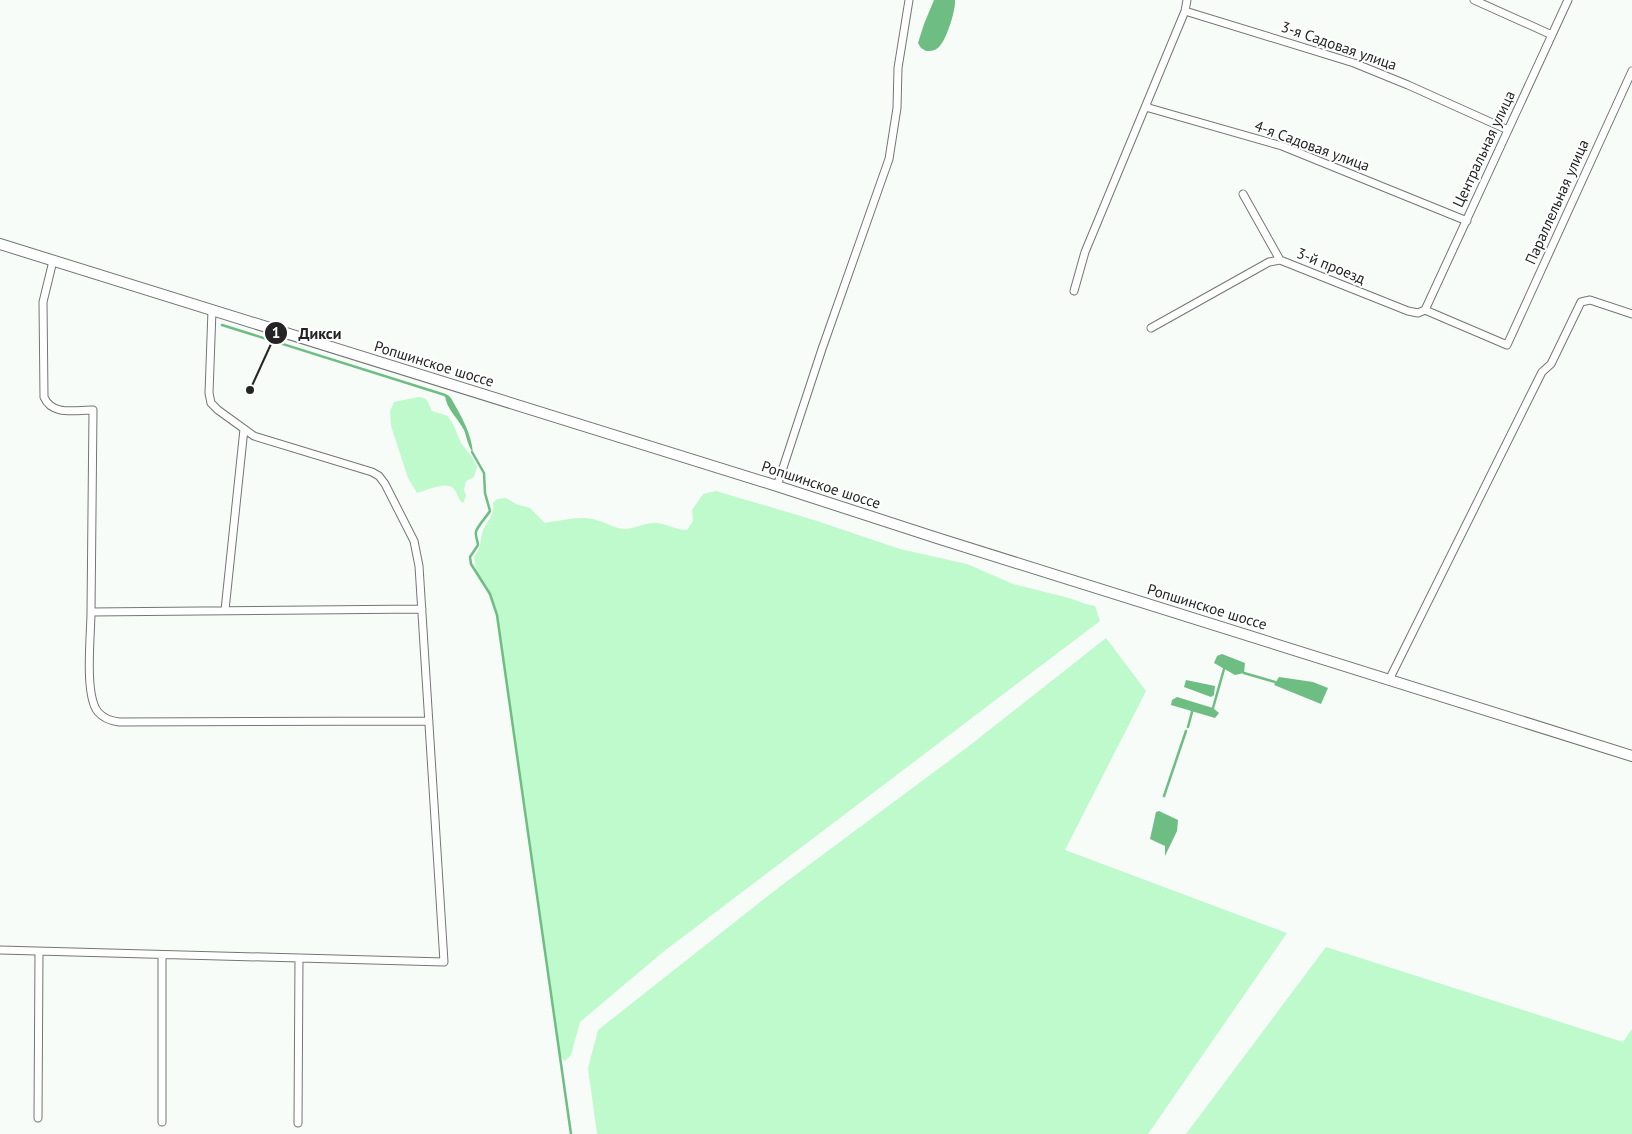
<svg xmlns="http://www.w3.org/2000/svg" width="1632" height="1134" font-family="'PT Sans',sans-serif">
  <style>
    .green { fill: #befacc }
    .water { fill: #6ebd83 }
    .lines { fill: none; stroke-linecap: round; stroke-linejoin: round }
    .stream { stroke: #6ebd83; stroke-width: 2.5 }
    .street-casing { stroke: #737774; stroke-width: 9 }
    .secondary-casing { stroke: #737774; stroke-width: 12 }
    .street { stroke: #fff; stroke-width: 7 }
    .secondary { stroke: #fff; stroke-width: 10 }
    .labels { text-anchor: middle; stroke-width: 4; stroke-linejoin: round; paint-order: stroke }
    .street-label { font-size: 15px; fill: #232423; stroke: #fff }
    .leader { fill: none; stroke: #232423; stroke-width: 2 }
    .callout-dot { fill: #232423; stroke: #fff; stroke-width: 2 }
    .mark-label { font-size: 15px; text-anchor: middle; font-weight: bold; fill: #fff }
    .callout-label { font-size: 16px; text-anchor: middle; font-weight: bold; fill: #232423; stroke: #fff; stroke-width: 4; stroke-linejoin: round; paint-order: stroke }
  </style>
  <rect width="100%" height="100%" fill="#f7fcf8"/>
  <path class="green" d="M418 397C428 397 428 403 432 411L448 416 453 424 461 443 472 457 477 467 474 477 466 481 464 490 466 496 463 503C457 498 458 494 454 489 447 480 425 491 417 493L408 478 391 426 390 411 394 402Z
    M716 491 814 520 900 549 967 564 1013 584 1069 598 1086 604 1095 606 1100 621 663 952 580 1022 571 1055 565 1061 560 1056 497 615 490 594 477 574 474 557C482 547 479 545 482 534 485 521 495 518 493 503L497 499 506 498 516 504 530 508 545 523C561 521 580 515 596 520 606 522 615 529 626 529 636 528 646 522 657 523 668 524 675 530 687 530L693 521 692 510 703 494Z
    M1106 638 1146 691 1065 850 1287 933 1148 1134H597L588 1068 598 1030 778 888 969 746Z
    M1326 947 1623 1042 1632 1029V1134H1186Z"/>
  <path class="water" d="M934 0H955C956 10 946 42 938 48 934 51 930 51 926 51L921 48 918 43 924 24Z
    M445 395H448L451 398C461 416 471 432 473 453 468 446 467 438 464 430 458 418 446 409 445 395Z
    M1222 654 1245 663 1244 673 1235 675 1214 663 1217 656Z
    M1279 677 1313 682 1328 688 1321 704 1274 685Z
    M1186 680 1215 686 1214 695 1211 697 1184 687Z
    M1177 697 1213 708 1219 713 1215 718 1171 705 1172 700Z
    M1159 811 1178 820 1177 831 1165 856V846L1150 839 1156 812Z"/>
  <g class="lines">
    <path class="stream" d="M222 325 445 395 447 397
      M472 452 484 473 485 493 490 511C487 516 476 528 476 532 475 536 478 541 478 545L470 557 471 564 490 594 497 615 571 1134
      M1244 673 1275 682
      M1213 708 1224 669
      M1188 727 1192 712
      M1164 796 1186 731"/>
    <defs>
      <path id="street" d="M1474 0 1552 35
        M1185 11 1354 63 1408 85 1508 130
        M1146 105 1149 108 1282 146 1467 221
        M1243 194 1280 260
        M53 261 43 302 44 397C52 416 75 410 93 410L91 612
        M1074 291 1085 252 1185 11 1187 0
        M1425 310 1507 345 1632 71
        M1425 310 1568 0
        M1151 328 1269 262 1280 260 1408 311 1418 313 1425 310
        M777 486 822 349 889 159 897 108 898 68 909 0
        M422 609 91 612C91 635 84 695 98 712 104 719 111 721 119 722L429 721
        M225 610 244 429
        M1389 680 1542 372 1551 364 1581 302 1590 300 1632 314
        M0 950 444 962 419 566 414 541 385 484 379 476 372 472 254 436 218 410 211 403 209 393 212 310
        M162 955V1122
        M38 1118 39 952
        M298 1123 299 958"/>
      <path id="secondary" d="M0 244 777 486 937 538 1632 756"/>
    </defs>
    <use href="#street" class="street-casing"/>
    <use href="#secondary" class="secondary-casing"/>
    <use href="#street" class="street"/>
    <use href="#secondary" class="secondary"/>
  </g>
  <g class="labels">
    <g class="street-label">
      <text transform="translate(1339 46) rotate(19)" y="5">3-я Садовая улица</text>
      <text transform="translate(1312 146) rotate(20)" y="5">4-я Садовая улица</text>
      <text transform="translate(1484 149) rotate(-65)" y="5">Центральная улица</text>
      <text transform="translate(1557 202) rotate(-66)" y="5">Параллельная улица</text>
      <text transform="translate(1331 266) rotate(22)" y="5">3-й проезд</text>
      <text transform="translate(434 364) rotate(17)" y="5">Ропшинское шоссе</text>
      <text transform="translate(821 485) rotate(18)" y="5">Ропшинское шоссе</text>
      <text transform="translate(1207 607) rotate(17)" y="5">Ропшинское шоссе</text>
    </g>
  </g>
  <path class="leader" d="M250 390L276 333"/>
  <g class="callout-dot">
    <circle cx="250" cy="390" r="5"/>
    <circle cx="276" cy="333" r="12"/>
  </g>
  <g class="mark-label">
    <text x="276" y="338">1</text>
  </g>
  <g class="callout-label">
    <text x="320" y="339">Дикси</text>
  </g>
</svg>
